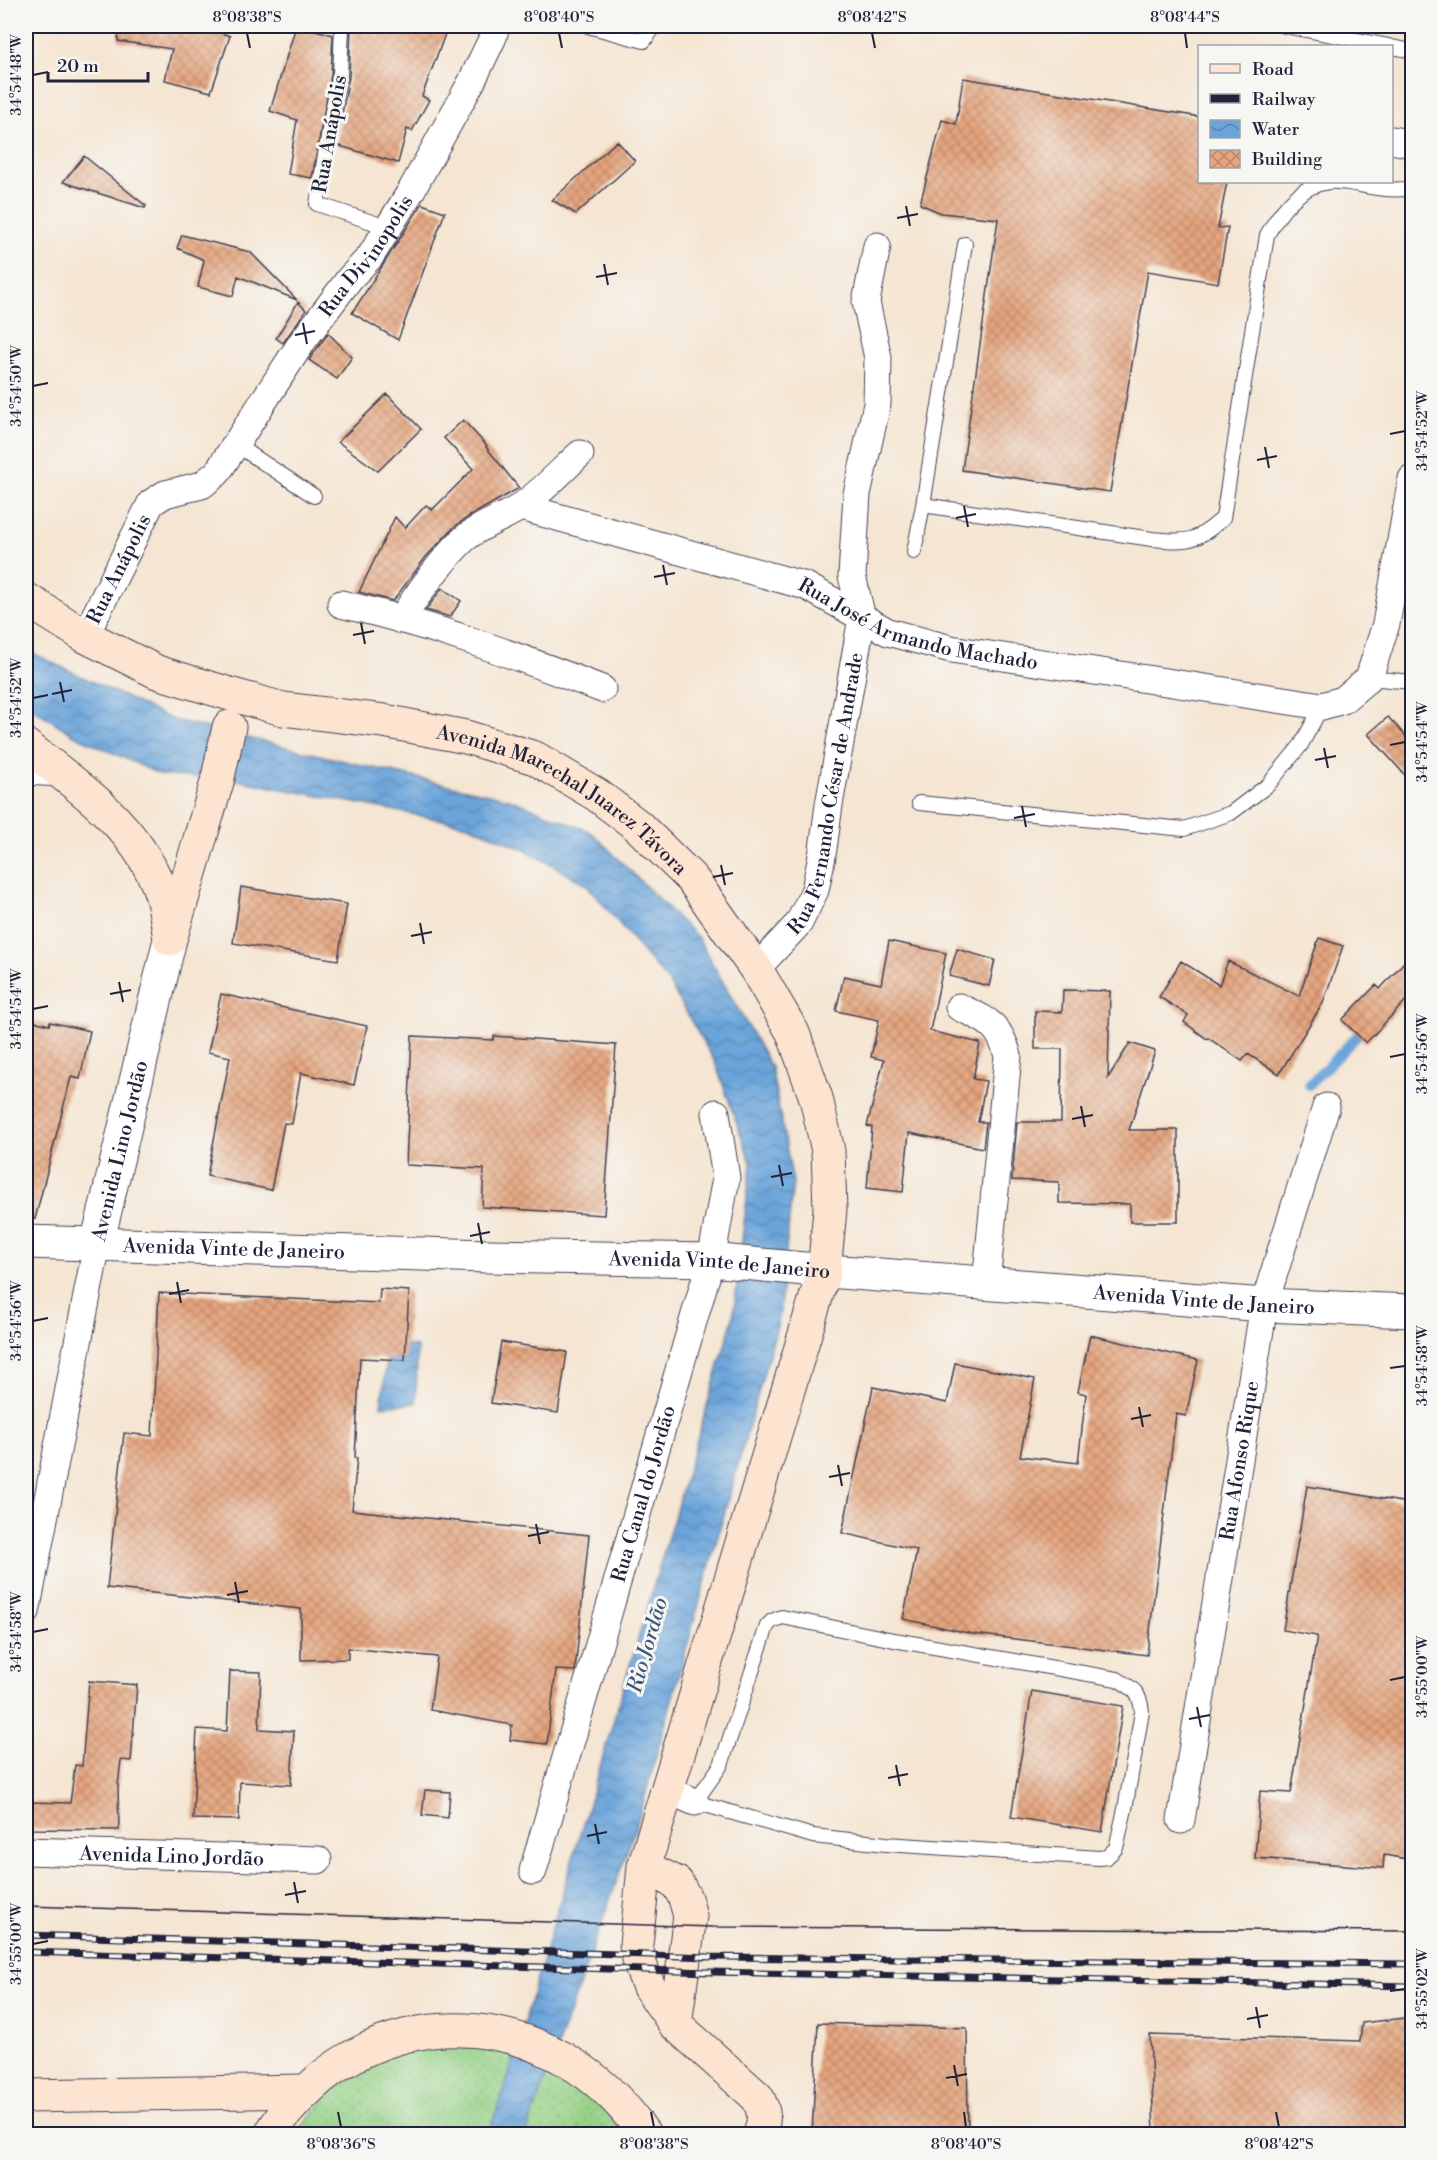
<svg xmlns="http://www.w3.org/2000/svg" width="1438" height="2160" font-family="'Libre Bodoni',serif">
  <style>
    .grass { fill: url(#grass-dots); stroke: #5c7a60; stroke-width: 1.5 }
    .water { fill: url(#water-waves); stroke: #46638a; stroke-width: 1.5 }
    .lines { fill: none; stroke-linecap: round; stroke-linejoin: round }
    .stream { stroke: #6aa4da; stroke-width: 10 }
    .building { fill: url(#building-cross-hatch) }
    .service-casing { stroke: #423f52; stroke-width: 16 }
    .minor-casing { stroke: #423f52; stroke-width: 29 }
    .tertiary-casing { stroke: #423f52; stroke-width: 35 }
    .secondary-casing { stroke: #423f52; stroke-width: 35 }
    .service { stroke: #fff; stroke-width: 14 }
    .minor { stroke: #fff; stroke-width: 27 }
    .tertiary { stroke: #fff; stroke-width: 33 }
    .secondary { stroke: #fde4d1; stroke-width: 33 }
    .tram { stroke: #22223b; stroke-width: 1.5 }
    .rail-casing { stroke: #22223b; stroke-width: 7 }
    .rail { stroke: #f6f6f2; stroke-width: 4.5; stroke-dasharray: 14; stroke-linecap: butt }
    .ticks { fill: none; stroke: #22223b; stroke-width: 2 }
    .labels { text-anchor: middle; stroke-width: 6; stroke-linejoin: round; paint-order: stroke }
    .street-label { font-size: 20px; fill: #22223b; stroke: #f6f6f2 }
    .water-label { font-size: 21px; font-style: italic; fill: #3f567b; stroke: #f6f6f2 }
    .neatline { fill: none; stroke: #22223b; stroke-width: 2 }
    .ticks-label { font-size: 15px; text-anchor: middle; fill: #22223b }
  </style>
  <defs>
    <pattern id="grass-dots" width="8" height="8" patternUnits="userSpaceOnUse" patternTransform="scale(1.5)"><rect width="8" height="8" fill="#95d186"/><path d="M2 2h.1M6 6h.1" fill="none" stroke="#80b375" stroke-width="1.8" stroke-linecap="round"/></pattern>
    <pattern id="water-waves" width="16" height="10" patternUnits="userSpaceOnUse" patternTransform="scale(1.5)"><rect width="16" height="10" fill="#6aa4da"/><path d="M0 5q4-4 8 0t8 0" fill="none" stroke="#5785b2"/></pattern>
    <pattern id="building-cross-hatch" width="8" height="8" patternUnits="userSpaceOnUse" patternTransform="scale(1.5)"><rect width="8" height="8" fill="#e6a57e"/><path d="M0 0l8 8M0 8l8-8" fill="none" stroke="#ba8668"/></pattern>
  </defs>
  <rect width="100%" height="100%" fill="#f6f6f2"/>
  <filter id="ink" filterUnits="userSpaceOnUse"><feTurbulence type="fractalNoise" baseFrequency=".0167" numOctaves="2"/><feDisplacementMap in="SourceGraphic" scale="12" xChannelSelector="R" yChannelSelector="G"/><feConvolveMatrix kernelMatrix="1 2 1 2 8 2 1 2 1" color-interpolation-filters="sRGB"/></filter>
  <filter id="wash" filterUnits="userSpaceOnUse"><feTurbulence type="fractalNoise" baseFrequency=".008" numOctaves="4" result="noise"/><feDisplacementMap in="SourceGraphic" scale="24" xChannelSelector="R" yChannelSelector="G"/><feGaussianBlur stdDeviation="1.35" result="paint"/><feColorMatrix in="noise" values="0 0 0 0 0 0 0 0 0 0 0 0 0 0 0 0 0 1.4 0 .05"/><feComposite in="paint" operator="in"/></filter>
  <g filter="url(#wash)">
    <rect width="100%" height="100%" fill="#f5e5d2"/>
    <path class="grass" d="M446 2041 510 2046 568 2071 627 2134H296L331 2091 385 2056Z"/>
    <path class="water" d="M26 650 171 719 365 766 510 799 591 832 698 938 771 1067 793 1182 779 1319 637 1824 526 2134H488L505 2087 733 1318 751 1163 715 1062 669 983 587 885 530 852 468 825 242 781 161 775 74 735 26 704Z
      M389 1343 417 1347 416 1403 381 1406Z"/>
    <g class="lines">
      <path class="stream" d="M1309 1085 1366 1027"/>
    </g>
    <g id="blocks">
      <path class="building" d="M119 26H201L230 36 211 92 165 80 172 49 118 41Z
        M296 26H302L333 35 331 75 312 178 288 174 297 120 270 111Z
        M351 26H448L422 96 429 100 412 131 407 129 398 163 336 145 349 77Z
        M963 78 1200 117V182H1227L1218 228 1228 227 1218 283 1148 271 1110 492 962 470 998 219 941 213 920 204 942 120 956 124Z
        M617 141 635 161 576 214 552 200Z
        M84 156 146 206 145 208 63 182Z
        M422 204 445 212 398 340 352 313Z
        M182 235 250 252 297 300 238 276 233 296 198 287 204 260 177 248Z
        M298 302 306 310 283 343 276 338Z
        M328 333 352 357 337 379 309 360Z
        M387 394 421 429 378 471 338 442Z
        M463 420 487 446 486 447 519 488 470 516 454 527 426 557 393 601 359 592 395 517 405 528 426 505 432 510 473 469 444 438Z
        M442 588 461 601 450 617 426 610Z
        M1388 717 1413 744V784L1368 734Z
        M241 887 347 904 338 960 233 943Z
        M1319 938 1343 946 1323 1003 1279 1074 1248 1054 1242 1061 1208 1038 1207 1039 1184 1022 1188 1015 1159 997 1181 961 1219 985 1228 961 1299 996Z
        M889 941 946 953 930 1031 980 1043 973 1079 986 1081 978 1122H986L983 1148 909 1133 903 1192 867 1188 872 1127 867 1126 884 1060 871 1057 879 1020 836 1011 844 976 881 984Z
        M957 949 995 960 989 986 949 976Z
        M1413 952V993L1366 1043 1342 1020 1376 985 1380 989Z
        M1063 990 1110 991 1108 1078 1130 1043 1155 1051 1129 1130H1178V1222H1130V1204L1059 1203V1182L1012 1180 1017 1122H1061L1062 1049H1035V1011L1062 1012Z
        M221 994 367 1026 354 1085 301 1073 292 1124 284 1123 271 1190 207 1176 230 1057 208 1052Z
        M26 1019 49 1025 50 1022 90 1031 80 1079 71 1077 35 1219 26 1217Z
        M412 1036 493 1040 494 1036 616 1045 604 1215 482 1207 484 1169 406 1165Z
        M380 1289 409 1291 405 1360 360 1358 355 1458H357L352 1510 589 1535 575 1671 556 1670 547 1744 510 1740 512 1725 430 1710 437 1657 348 1648V1659L301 1660V1609L107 1588 124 1433 152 1436 159 1293 379 1303Z
        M1090 1335 1198 1360 1186 1416 1176 1414 1147 1655 973 1634 903 1619 917 1550 842 1533 873 1387 947 1403 955 1363 1035 1379 1020 1456 1078 1463 1086 1394 1078 1392Z
        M501 1342 567 1352 558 1413 491 1403Z
        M1307 1486 1413 1504V1860L1384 1855 1383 1868 1255 1858 1260 1791 1291 1793 1317 1636 1283 1630Z
        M230 1671 261 1672 259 1729 294 1731 291 1785 240 1782 239 1820 193 1819 197 1729 227 1731Z
        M89 1681 137 1685 131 1761 121 1760 118 1786 119 1830 26 1829 27 1802 70 1803 75 1765 82 1766Z
        M1032 1691 1123 1706 1102 1832 1011 1817Z
        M425 1790 450 1792 448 1818 422 1815Z
        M1413 2017V2134H1154L1150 2035 1360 2041 1362 2023Z
        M818 2023 967 2028 968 2134H812Z"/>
    </g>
  </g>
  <g filter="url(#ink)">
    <use href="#blocks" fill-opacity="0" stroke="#423f52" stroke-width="1.5"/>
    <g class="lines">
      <defs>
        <path id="service" d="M342 26 340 76 333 106 317 204 387 227
          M588 26 644 41 655 26
          M1285 26 1389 46
          M1392 47 1412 51
          M235 444 314 496
          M923 505 965 244
          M914 552 923 505 1152 539C1189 542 1195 543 1223 518L1267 235C1280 212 1299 185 1329 182 1341 181 1358 185 1371 187 1385 189 1399 191 1412 188
          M1369 678 1412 682
          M919 803 1184 829 1231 813 1268 785 1301 745 1322 706
          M782 1617 894 1640 1117 1679C1134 1689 1140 1692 1142 1712L1125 1809 1116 1848 1107 1857 1099 1858 886 1844 813 1836 695 1802 721 1765 767 1626 772 1621Z"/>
        <g id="minor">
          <path d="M1392 140 1412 144"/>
          <path id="s1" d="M521 507 806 586 888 632 951 649 1322 706 1343 700 1369 678 1386 624 1412 479"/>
          <path d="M341 604C431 624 517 656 602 689"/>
          <path d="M401 620C420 590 439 563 464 539 481 524 502 519 520 507 540 494 562 470 580 454"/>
          <path id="s2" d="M85 636 151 503 165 494 202 485 217 473 302 342 350 278 370 257 411 191 471 83 493 37 496 26"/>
          <path d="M26 771 61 773"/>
          <path id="s3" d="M756 969 799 923 815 890 822 856 829 805 862 618 852 576 857 494 877 404 878 358 866 302 877 246"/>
          <path d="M959 1007C988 1021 999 1023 1008 1056L986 1284"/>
          <path d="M26 1612 97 1244"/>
          <path d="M668 1790 695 1802"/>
          <path id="s4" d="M1181 1820 1264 1305 1326 1107"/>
          <path id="s5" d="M26 1851 318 1860"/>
          <path id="s6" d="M533 1871 711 1260 726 1178 716 1113"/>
        </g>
        <g id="tertiary">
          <path id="s7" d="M26 1242 488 1256 711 1260 815 1270 1264 1305 1412 1311"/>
          <path id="s8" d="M97 1244 170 939"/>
        </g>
        <g id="secondary">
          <path id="s9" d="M26 599 85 636 157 672 233 695 283 709 384 721 466 737 535 758 597 795 638 826 692 879 756 969 793 1033 816 1098 828 1151 830 1210 824 1271 644 1867 636 1945 640 1964 649 1987 675 2024 757 2097C765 2111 765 2119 760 2134"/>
          <path d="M26 746C76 784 134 824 158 885 165 902 167 920 170 939"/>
          <path d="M171 936 217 782 229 727"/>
          <path d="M644 1867 677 1883 685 1898 690 1916 675 2024"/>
          <path d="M26 2096 305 2091"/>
          <path d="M271 2134C282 2113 304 2093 322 2077 427 1994 572 2025 644 2134"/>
        </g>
      </defs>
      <use href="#service" class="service-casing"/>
      <use href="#minor" class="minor-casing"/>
      <use href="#tertiary" class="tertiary-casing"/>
      <use href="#secondary" class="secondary-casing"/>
      <use href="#service" class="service"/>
      <use href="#minor" class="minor"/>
      <use href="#tertiary" class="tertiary"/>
      <use href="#secondary" class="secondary"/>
      <path class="tram" d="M26 1906 713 1927 1412 1931"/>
      <defs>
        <path id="rail" d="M26 1935 711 1957 1412 1964
          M26 1952 711 1972 1412 1986"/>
      </defs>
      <use href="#rail" class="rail-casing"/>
      <use href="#rail" class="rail"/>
    </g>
  </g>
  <path class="ticks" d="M247 33 250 48M559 33 562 48M872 33 875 48M1185 33 1187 48M33 75 48 72M906 206 910 226M897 218 918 214M604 264 608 285M596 277 617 273M303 323 307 344M295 335 315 331M33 386 48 383M1390 434 1405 431M1265 447 1269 468M1257 460 1277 456M964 506 968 527M956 518 976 514M663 565 667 585M654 577 675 573M361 623 365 644M353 635 374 631M60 682 64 702M52 694 72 690M33 698 48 695M1390 745 1405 742M1324 748 1328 768M1315 760 1336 756M1022 806 1026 827M1014 818 1035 814M721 865 725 885M713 877 733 873M420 923 424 944M411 936 432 932M119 982 123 1002M110 994 131 990M33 1009 48 1006M1390 1057 1405 1054M1081 1106 1085 1127M1072 1119 1093 1115M779 1165 783 1186M771 1177 792 1173M478 1223 482 1244M470 1236 490 1232M177 1282 181 1303M169 1294 189 1290M33 1321 48 1318M1390 1368 1405 1366M1139 1407 1143 1427M1131 1419 1151 1415M838 1465 842 1486M829 1477 850 1473M536 1524 540 1544M528 1536 549 1532M235 1582 239 1603M227 1595 248 1591M33 1632 48 1629M1390 1680 1405 1677M1197 1707 1201 1727M1189 1719 1210 1715M896 1765 900 1786M888 1778 908 1774M595 1824 599 1844M587 1836 607 1832M294 1882 298 1903M285 1895 306 1891M33 1944 48 1941M1390 1991 1405 1989M1256 2007 1260 2028M1247 2019 1268 2015M954 2065 958 2086M946 2078 967 2074M338 2112 341 2127M651 2112 654 2127M964 2112 966 2127M1276 2112 1279 2127"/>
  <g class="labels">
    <g class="street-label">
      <text transform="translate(329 134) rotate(-80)" y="7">Rua Anápolis</text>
      <text dy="7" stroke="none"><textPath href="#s2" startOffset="486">Rua Divinopolis</textPath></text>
      <text dy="7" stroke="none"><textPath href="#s2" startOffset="75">Rua Anápolis</textPath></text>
      <text dy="7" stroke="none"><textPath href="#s1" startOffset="416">Rua José Armando Machado</textPath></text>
      <text dy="7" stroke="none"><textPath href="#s3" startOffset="196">Rua Fernando César de Andrade</textPath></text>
      <text dy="7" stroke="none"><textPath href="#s9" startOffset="582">Avenida Marechal Juarez Távora</textPath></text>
      <text dy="7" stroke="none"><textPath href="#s8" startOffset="96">Avenida Lino Jordão</textPath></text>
      <text dy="7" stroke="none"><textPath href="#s7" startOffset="208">Avenida Vinte de Janeiro</textPath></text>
      <text dy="7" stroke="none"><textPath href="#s7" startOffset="694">Avenida Vinte de Janeiro</textPath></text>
      <text dy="7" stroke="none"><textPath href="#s7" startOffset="1180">Avenida Vinte de Janeiro</textPath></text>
      <text dy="7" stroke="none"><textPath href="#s4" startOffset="364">Rua Afonso Rique</textPath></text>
      <text dy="7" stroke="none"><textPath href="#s6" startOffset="393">Rua Canal do Jordão</textPath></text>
      <text dy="7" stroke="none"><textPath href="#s5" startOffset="146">Avenida Lino Jordão</textPath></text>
    </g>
    <g class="water-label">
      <text transform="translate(647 1645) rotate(-74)" y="7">Rio Jordão</text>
    </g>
  </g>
  <rect width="1438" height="2160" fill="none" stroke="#f6f6f2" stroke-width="66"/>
  <rect x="1198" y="45" width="195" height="138" fill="#f6f6f2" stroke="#a1a1a9" stroke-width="1.5"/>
  <rect x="1210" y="64" width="30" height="9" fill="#fde4d1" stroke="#a1a1a9" stroke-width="1.5"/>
  <text x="1252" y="75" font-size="18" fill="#22223b">Road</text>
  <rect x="1210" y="94" width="30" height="9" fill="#22223b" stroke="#a1a1a9" stroke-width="1.5"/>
  <text x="1252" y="105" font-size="18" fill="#22223b">Railway</text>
  <rect x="1210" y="120" width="30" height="18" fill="url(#water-waves)" stroke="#a1a1a9" stroke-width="1.5"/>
  <text x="1252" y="135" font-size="18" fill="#22223b">Water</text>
  <rect x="1210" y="150" width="30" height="18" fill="url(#building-cross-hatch)" stroke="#a1a1a9" stroke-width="1.5"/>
  <text x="1252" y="165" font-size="18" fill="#22223b">Building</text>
  <path d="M48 72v9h100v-9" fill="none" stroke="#22223b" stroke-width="3"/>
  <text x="57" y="72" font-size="18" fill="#22223b" stroke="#f6f6f2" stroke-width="4.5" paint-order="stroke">20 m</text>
  <rect x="33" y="33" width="1372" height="2094" class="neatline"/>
  <g class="ticks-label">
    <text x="247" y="22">8°08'38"S</text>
    <text x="559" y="22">8°08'40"S</text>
    <text x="872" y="22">8°08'42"S</text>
    <text x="1185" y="22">8°08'44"S</text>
    <text transform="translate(16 75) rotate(-90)" y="5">34°54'48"W</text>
    <text transform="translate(16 386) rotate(-90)" y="5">34°54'50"W</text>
    <text transform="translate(1422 431) rotate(-90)" y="5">34°54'52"W</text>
    <text transform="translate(16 698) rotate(-90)" y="5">34°54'52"W</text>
    <text transform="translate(1422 742) rotate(-90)" y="5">34°54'54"W</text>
    <text transform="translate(16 1009) rotate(-90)" y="5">34°54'54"W</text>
    <text transform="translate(1422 1054) rotate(-90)" y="5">34°54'56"W</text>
    <text transform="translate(16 1321) rotate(-90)" y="5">34°54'56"W</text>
    <text transform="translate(1422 1366) rotate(-90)" y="5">34°54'58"W</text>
    <text transform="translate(16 1632) rotate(-90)" y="5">34°54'58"W</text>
    <text transform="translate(1422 1677) rotate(-90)" y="5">34°55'00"W</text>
    <text transform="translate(16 1944) rotate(-90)" y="5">34°55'00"W</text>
    <text transform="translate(1422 1989) rotate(-90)" y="5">34°55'02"W</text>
    <text x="341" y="2149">8°08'36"S</text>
    <text x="654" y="2149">8°08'38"S</text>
    <text x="966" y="2149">8°08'40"S</text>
    <text x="1279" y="2149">8°08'42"S</text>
  </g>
</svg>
